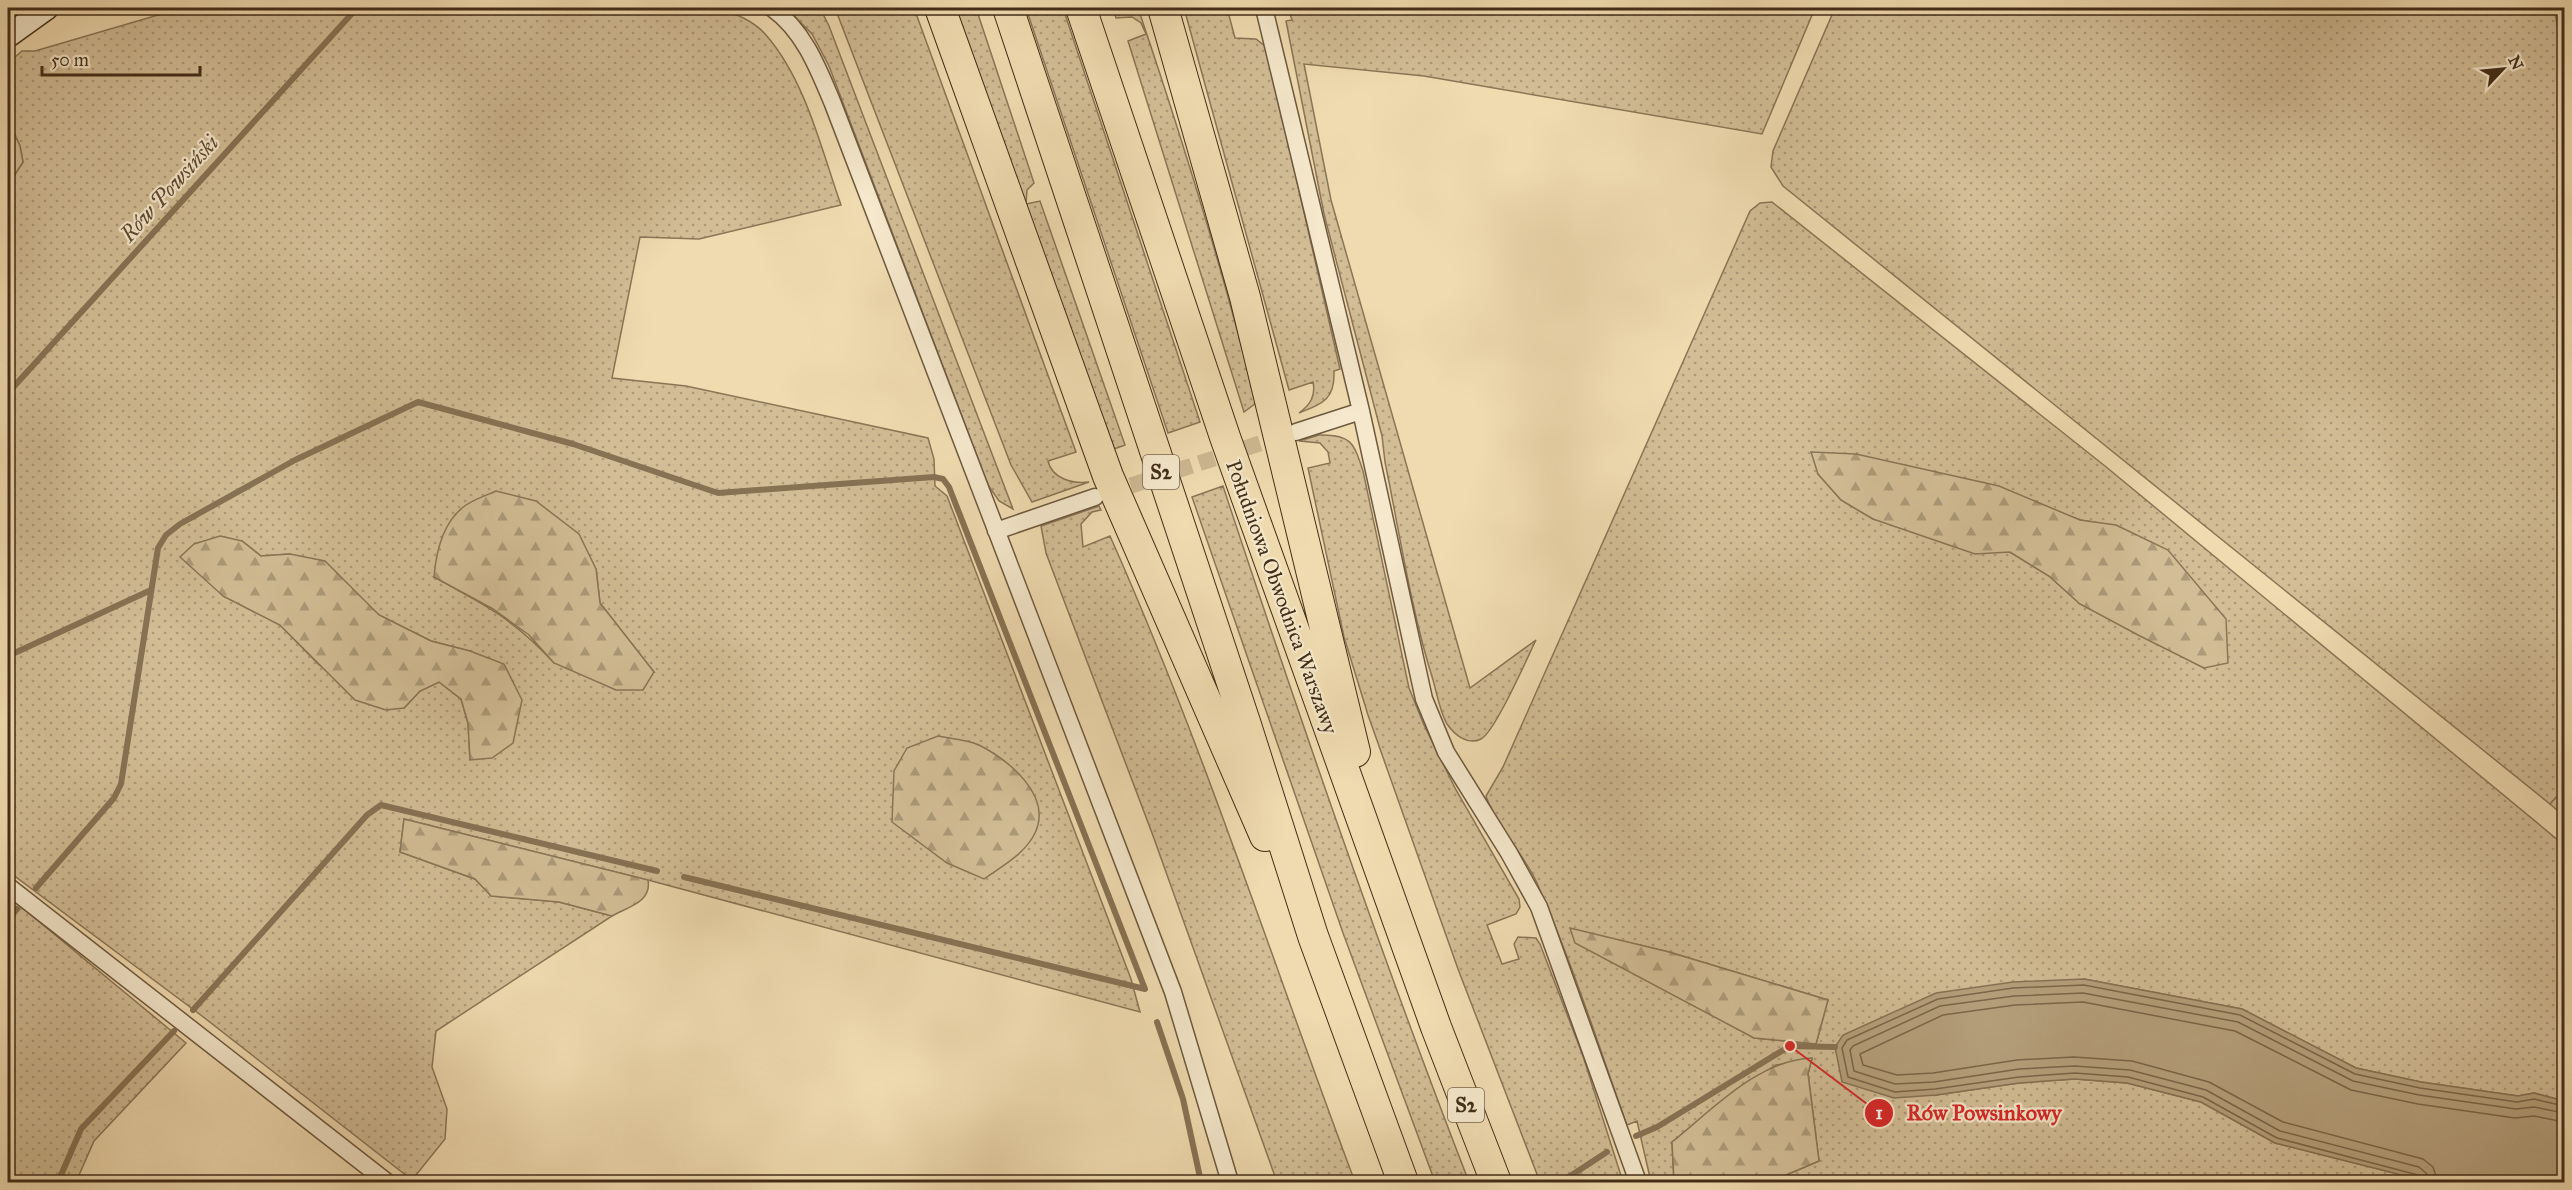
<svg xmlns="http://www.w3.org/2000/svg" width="2572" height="1190" font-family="'IM FELL Great Primer',serif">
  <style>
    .green { fill: url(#green-dots); stroke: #8a7557; stroke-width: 1.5; fill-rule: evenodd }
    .forest { fill: url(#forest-firs); stroke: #8a7557; stroke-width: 1.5 }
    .water { fill: #b5a07c; stroke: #877254; stroke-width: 1.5 }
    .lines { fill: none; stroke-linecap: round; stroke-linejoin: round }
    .shore { stroke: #7c664a; stroke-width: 1.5 }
    .stream { stroke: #877254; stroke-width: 6 }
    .minor-tunnel { stroke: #cdb892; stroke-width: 16; stroke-dasharray: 16 8; stroke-linecap: butt }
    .minor-casing { stroke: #6e583e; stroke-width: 19 }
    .secondary-casing { stroke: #422d18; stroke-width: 25 }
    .motorway-casing { stroke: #422d18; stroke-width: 32 }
    .minor { stroke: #f5e8cc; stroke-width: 16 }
    .secondary { stroke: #f5e8cc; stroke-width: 22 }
    .motorway { stroke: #f0dbb0; stroke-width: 30 }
    .labels { text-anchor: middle; stroke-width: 4.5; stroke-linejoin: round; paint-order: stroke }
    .shield { fill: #f5e8cc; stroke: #78654e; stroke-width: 1.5 }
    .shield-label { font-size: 20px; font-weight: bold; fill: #422d18 }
    .street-label { font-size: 21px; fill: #422d18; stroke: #f5e8cc }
    .water-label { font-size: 22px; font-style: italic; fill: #5f4a31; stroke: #f5e8cc }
    .leader { fill: none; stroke: #d62828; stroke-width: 2 }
    .callout-dot { fill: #d62828; stroke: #f5e8cc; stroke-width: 2 }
    .mark-label { font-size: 18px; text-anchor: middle; font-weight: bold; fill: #fff }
    .callout-label { font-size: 22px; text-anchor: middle; font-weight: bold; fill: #d62828; stroke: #f5e8cc; stroke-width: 4.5; stroke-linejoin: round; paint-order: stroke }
  </style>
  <defs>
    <pattern id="green-dots" width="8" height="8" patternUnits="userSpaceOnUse" patternTransform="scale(1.5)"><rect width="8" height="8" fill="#d2bd96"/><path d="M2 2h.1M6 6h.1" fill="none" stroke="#ac9a79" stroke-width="1.8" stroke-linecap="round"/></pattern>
    <pattern id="forest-firs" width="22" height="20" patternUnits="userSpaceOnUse" patternTransform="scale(1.5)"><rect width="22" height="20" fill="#d2bd96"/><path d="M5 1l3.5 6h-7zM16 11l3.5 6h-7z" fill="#ac9a79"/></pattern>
  </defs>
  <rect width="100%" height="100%" fill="#f0dbb0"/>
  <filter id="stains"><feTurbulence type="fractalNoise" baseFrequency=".00333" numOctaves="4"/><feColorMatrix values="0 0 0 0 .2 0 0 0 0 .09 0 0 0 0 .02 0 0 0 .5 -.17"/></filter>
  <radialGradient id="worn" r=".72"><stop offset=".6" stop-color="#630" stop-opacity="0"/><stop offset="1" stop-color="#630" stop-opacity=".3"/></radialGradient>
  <path class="green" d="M8 8H29L8 23Z
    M182 8H719C736 14 754 21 766 35 806 81 821 149 841 205L699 239 640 237 612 378 686 386 928 438 934 459 935 486 947 496 1131 979 1140 1012 648 880 404 819 400 852 475 879 492 896 559 902 612 916 436 1031 432 1067 447 1109 445 1139 412 1180 202 1016 8 871V185L23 162 20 146 8 120V63L22 51H35ZM242 541 261 556 290 554 352 590 379 615 431 641 470 651V760L468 723 461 699 439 682 420 691 404 708 319 665 280 625 223 596ZM596 569 600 603 654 672 554 663C515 620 484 604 434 577Z
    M786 8H820L829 26 1013 509 999 501 988 485 829 66 812 34Z
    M835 8H914L1076 452 1048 461C1052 479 1073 484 1089 482L1032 502 1011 465Z
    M953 8H976L1034 183 1027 190 1026 204 1040 201 1125 445 1114 449Z
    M1026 8H1063L1200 422 1168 433Z
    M1113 8H1138C1182 138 1223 269 1256 403L1244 412 1128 41 1146 34 1141 23 1132 17 1116 18Z
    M1184 8H1227L1235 38 1256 39 1266 47 1340 369 1334 371C1335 399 1324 403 1299 413 1310 405 1316 396 1313 382L1289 390Z
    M1288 8H1815L1762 134 1424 76 1304 64 1331 200 1470 688 1536 640C1527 658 1495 732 1481 739 1467 746 1454 734 1447 724 1440 712 1437 694 1433 680 1411 610 1400 535 1385 462L1382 436 1324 214 1286 21 1292 20Z
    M1835 8H2554L2564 60V789L2550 804 1783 186 1771 167 1773 151Z
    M1772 202 2105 466 2564 845V1101L2534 1093 2518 1096 2421 1082 2356 1068 2242 1009 2084 979 1936 1095 2019 1083 2075 1079 2127 1083 2201 1102 2275 1143 2394 1173 2423 1182H1770L1819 1161 1808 1073 1812 1059 1776 1065 1738 1089 1672 1142 1674 1182H1651L1637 1121 1627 1125C1598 1044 1572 962 1537 883 1523 852 1497 828 1486 796L1503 767 1750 211 1760 203ZM1818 474 2053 510 2080 520 2116 526 2204 668 2080 604 2049 576 2010 552 1873 519 1841 500ZM1570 929 1669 952 1828 1000 1816 1044 1754 1038Z
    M1319 435C1351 434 1354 443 1363 471L1409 688 1424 725 1456 790 1519 899 1520 907 1516 914 1487 925 1502 964 1519 959 1514 944 1518 937 1536 938 1540 944 1583 1056 1623 1182H1540L1458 969 1368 715 1344 637 1308 468 1330 463 1328 452 1320 443 1299 441Z
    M1223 486C1300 720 1380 953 1469 1182H1435L1343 933 1192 497Z
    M1099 506 1101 510 1092 512 1081 524 1083 547 1110 536C1204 747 1274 967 1355 1182H1277L1152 833 1046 553 1041 526Z
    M8 896 186 1043 94 1141 76 1182H8Z"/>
  <path class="forest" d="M8 120 20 146 23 162 8 185Z
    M1811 452 1856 454 1999 486 2080 520 2116 525 2168 550 2226 619 2228 663 2204 668 2138 635 2080 604 2049 576 2010 552 1975 554 1873 519 1841 500 1818 474Z
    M496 491 536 501 579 534 596 569 600 603 654 672 643 690H616L554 663 529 635 493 609 434 577C436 552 443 521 466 505 475 499 487 495 496 491Z
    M220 536 242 541 261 556 290 554 325 561 379 615 431 641 470 651 504 664 522 700 513 743 492 758 470 760 468 723 461 699 439 682 420 691 404 708 386 710 355 700 280 625 223 596 180 557 194 544Z
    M938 736C951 739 967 739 979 745 1008 760 1053 795 1035 833 1025 854 1002 866 984 879L947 863 892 822 894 771 907 748Z
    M2564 789V816L2550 804Z
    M404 819 648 880C652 902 628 907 612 916L559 902 491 896 475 879 400 852Z
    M1570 928 1669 952 1828 1000 1816 1044 1754 1038 1575 943Z
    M1812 1058 1808 1074 1819 1161 1769 1182H1674L1672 1142C1712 1110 1758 1060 1812 1058Z"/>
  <path class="water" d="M2564 8V55L2558 32Z
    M2084 979 2242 1009 2356 1068 2421 1082 2518 1096 2534 1093 2564 1101V1182H2423L2394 1173 2275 1143 2201 1102 2127 1083 2075 1079 2019 1083 1936 1095 1894 1098 1842 1082 1835 1047 1843 1035 1936 993 2013 982Z"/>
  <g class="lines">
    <path class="shore" d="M2421 1182 2418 1175 2277 1138 2203 1097 2128 1077 2075 1073 2019 1077 1935 1089 1895 1092 1848 1077 1842 1048 1847 1040 1938 999 2013 988 2084 985 2240 1015 2355 1074 2420 1088 2517 1102 2534 1099 2564 1106
      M2429 1182 2427 1174 2419 1167 2280 1131 2206 1090 2130 1070 2075 1066 2019 1069 1934 1082 1895 1084 1854 1071 1850 1050 1853 1046 1940 1006 2014 996 2083 993 2238 1022 2353 1081 2419 1095 2516 1109 2534 1107 2564 1113
      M2438 1182 2433 1167 2423 1159 2283 1122 2209 1082 2132 1061 2074 1057 2017 1060 1933 1073 1897 1075 1863 1065 1860 1054 1943 1015 2015 1005 2083 1002 2235 1031 2351 1090 2418 1104 2515 1118 2534 1116 2564 1122"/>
    <path class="stream" d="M8 393 357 8
      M8 656 151 590
      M36 888 114 798 121 784 158 548 166 535 180 524 295 460 418 402 573 444 718 493 934 477 943 479 949 487 1145 989 684 877
      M8 920 17 909
      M193 1010 367 815 381 805 657 871
      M1157 1022 1183 1099 1201 1182
      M1636 1136 1657 1127 1790 1046 1835 1047
      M58 1182 81 1129 174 1031
      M1561 1182 1607 1152"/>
    <path class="minor-tunnel" d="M1108 493 1286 435"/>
    <defs>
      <path id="minor" d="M772 8C804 31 818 68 833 104L1173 992 1230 1182
        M1264 8 1361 411 1424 699 1446 752 1509 853 1539 907 1638 1182
        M1296 432 1361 411
        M996 531 1095 497
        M8 886 387 1182"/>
      <path id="secondary" d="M8 36 47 8"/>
      <path id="motorway" d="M940 8 1108 476 1265 836
        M1008 8 1246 725 1313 936 1403 1182
        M1081 8 1225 437 1436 1027 1496 1182
        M1163 8 1245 297 1355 752"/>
    </defs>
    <use href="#minor" class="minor-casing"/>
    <use href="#secondary" class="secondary-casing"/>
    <use href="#motorway" class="motorway-casing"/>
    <use href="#minor" class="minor"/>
    <use href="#secondary" class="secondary"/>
    <use href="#motorway" class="motorway"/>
  </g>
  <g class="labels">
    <g class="shield">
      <rect x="1143" y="455" width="36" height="34" rx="4.5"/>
      <rect x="1448" y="1088" width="36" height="34" rx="4.5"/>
    </g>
    <g class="shield-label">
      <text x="1161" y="479">S2</text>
      <text x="1466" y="1112">S2</text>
    </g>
    <g class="street-label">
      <text transform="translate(1282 597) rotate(70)" y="7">Południowa Obwodnica Warszawy</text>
    </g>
    <g class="water-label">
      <text transform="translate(169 188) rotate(-48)" y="8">Rów Powsiński</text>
    </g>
  </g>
  <path class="leader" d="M1790 1046L1879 1113"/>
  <g class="callout-dot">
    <circle cx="1790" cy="1046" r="6"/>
    <circle cx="1879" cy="1113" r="15"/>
  </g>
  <g class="mark-label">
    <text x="1879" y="1119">1</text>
  </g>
  <g class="callout-label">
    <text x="1984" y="1120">Rów Powsinkowy</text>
  </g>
  <rect width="2572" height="1190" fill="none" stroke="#f0dbb0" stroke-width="30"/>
  <rect x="9" y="9" width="2554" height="1172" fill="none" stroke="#422d18" stroke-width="3"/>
  <rect x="15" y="15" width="2542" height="1160" fill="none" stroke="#422d18" stroke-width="1.5"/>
  <g transform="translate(2503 69) rotate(64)" stroke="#f5e8cc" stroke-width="4.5" paint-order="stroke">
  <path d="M0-4.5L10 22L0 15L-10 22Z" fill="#422d18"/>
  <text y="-9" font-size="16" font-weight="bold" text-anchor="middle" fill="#422d18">N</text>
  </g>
  <path d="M42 66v9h158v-9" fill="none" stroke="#422d18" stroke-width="3"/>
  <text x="51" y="66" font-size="18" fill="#422d18" stroke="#f5e8cc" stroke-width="4.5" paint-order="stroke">50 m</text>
  <rect width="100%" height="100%" filter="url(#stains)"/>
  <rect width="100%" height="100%" fill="url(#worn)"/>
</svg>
